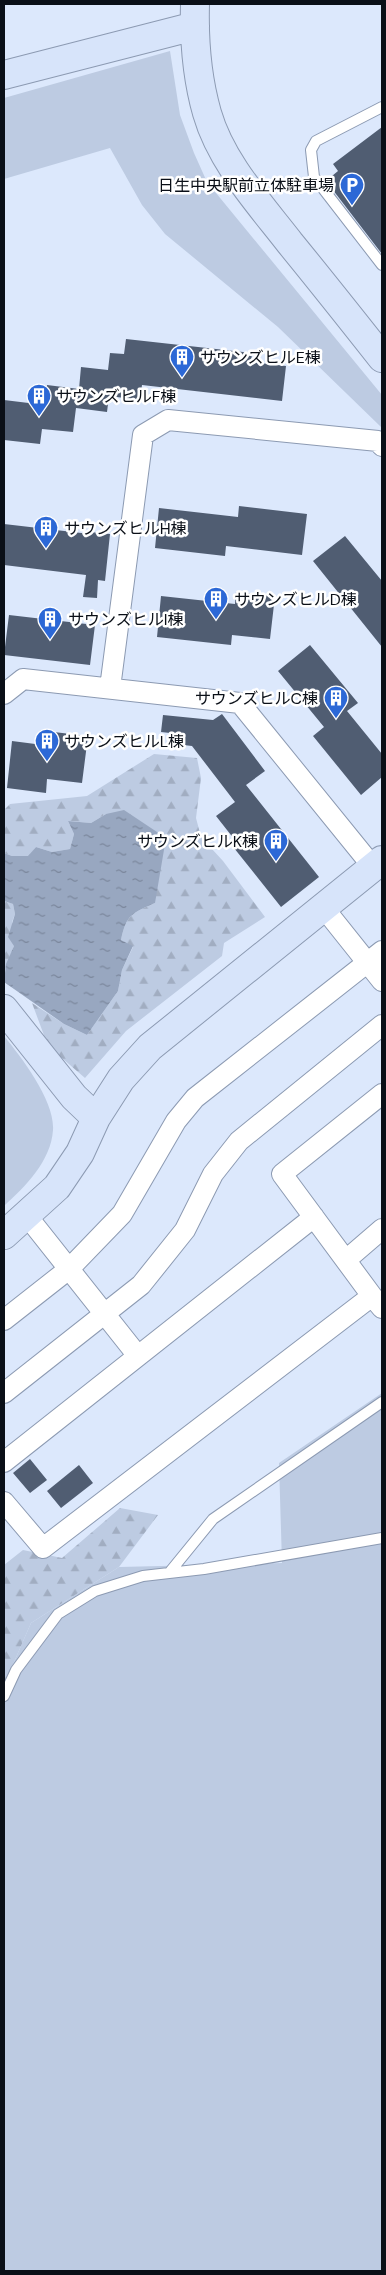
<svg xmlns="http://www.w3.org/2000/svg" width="386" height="2275" font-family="'DM Sans','Noto Sans JP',sans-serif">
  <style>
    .green { fill: #bdcbe2 }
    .forest { fill: url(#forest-firs) }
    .water { fill: url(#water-ripples) }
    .building { fill: #505d72 }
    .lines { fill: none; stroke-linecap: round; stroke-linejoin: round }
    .lane-casing { stroke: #8c9ab2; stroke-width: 12 }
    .street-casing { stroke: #8c9ab2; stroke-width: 22 }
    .secondary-casing { stroke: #8c9ab2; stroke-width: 30 }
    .lane { stroke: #fff; stroke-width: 10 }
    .street { stroke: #fff; stroke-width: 20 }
    .secondary { stroke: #d7e4fa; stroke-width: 28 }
    .labels { text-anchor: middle; stroke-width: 5; stroke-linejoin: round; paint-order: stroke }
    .poi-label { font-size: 16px; fill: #0a0f17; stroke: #fff; text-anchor: start }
  </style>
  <defs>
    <pattern id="forest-firs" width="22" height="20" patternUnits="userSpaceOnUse" patternTransform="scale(1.25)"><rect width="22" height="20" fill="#bdcbe2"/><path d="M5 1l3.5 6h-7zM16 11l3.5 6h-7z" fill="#a1adc1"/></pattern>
    <pattern id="water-ripples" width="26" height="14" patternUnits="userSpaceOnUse" patternTransform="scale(1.25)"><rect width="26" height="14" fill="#98a7c0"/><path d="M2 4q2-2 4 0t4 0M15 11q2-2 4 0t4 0" fill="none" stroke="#7a869b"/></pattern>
  </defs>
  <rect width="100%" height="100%" fill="#dce8fc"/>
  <path class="green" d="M170 51 180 115 194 153 207 182 382 395 381 427 278 327 165 234 142 205 110 148 4 179V98Z
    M4 1036C22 1058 55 1101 53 1130 51 1161 25 1187 4 1206Z
    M382 1393V2271H4V1685L31 1623 119 1567 282 1563 279 1463Z"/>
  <path class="forest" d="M154 754 197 758 201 778 196 818 201 837 223 861 265 917 224 943 222 956 126 1031 85 1078 48 1046 32 1003 64 1024 87 1035 118 991 122 970 133 947 121 940C126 915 132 913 155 903L106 814 91 823 68 821 74 834 70 849 52 852 36 847 29 856H12L4 853V810L10 804 87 796Z
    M4 901 13 904 15 914 12 922 14 946 4 973Z
    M120 1508 158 1515 119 1567 31 1623 4 1685V1565L23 1550 62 1558Z"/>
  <path class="water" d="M124 810 166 838 155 903C132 913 126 915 121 940L133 946 122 970 118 991 87 1035 64 1024 4 982 6 964 14 946 8 937 15 914 13 904 4 901V853L12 856H28L36 847 52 852 70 849 74 834 68 821 91 823 106 814Z"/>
  <path class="building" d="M382 127V254L326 181 338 171 333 164Z
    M126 339 252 353 251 362 286 366 282 401 142 385 140 400 109 396 107 412 76 408 73 432 42 429 40 444 4 440V400L45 405 47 385 79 389 81 367 108 370 110 353 124 354Z
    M239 506 307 514 302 555 226 546 225 556 155 548 159 508 238 517Z
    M4 524 90 534V532L110 534 105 581 98 580 97 598 83 597 86 575 4 565Z
    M345 536 382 581V647L313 561Z
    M236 592 275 596 270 639 232 635 231 645 157 637 161 596 235 604Z
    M9 615 95 625 90 665 4 655Z
    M310 645 358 703 347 711 382 754V777L361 795 313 736 324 727 278 671Z
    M222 714 265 771 246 785 319 877 281 907 234 848 238 844 216 816 235 802 192 746 175 744V740H169L170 733 161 732 163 715 213 720Z
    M45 731 88 736 82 783 47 779 46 793 7 788 12 741 43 745Z
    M30 1459 47 1480 30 1493 13 1473Z
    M79 1465 93 1483 61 1508 47 1491Z"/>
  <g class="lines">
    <defs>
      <path id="lane" d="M382 107 316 141 311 150 314 177 382 265
        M169 1573 213 1519 382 1402
        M4 1696 16 1670 58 1614 95 1591 143 1576 204 1569 382 1538"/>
      <path id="street" d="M110 688 143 435 168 420 378 441 382 446
        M4 694 23 679 240 703 373 867
        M323 907 382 981
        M27 1216 138 1356
        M346 1260 382 1229
        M372 1296 282 1174 382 1094
        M4 1320 69 1269 122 1214 176 1121 195 1098 382 951
        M4 1393 141 1285 185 1230 213 1174 239 1141 382 1025
        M4 1462 314 1217
        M4 1502 43 1548 372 1296 382 1308"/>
      <path id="secondary" d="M195 4C194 40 197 78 207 113 221 162 259 203 290 243 321 281 352 320 382 358
        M4 75 195 26
        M4 1009 74 1097 96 1118
        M4 1235 57 1187 80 1153 96 1118 121 1079 150 1047 382 860"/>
    </defs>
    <use href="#lane" class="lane-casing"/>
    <use href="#street" class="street-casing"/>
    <use href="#secondary" class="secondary-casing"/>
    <use href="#lane" class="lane"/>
    <use href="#street" class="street"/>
    <use href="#secondary" class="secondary"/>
  </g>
  <defs>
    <symbol id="parking-pin" viewBox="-11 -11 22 30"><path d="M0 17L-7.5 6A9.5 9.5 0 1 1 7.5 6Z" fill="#2c68d6" stroke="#fff"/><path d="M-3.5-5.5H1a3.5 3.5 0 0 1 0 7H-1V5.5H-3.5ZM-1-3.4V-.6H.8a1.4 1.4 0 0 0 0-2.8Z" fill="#fff"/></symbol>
    <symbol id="building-pin" viewBox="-11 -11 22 30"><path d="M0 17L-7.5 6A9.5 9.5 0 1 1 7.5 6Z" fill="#2c68d6" stroke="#fff"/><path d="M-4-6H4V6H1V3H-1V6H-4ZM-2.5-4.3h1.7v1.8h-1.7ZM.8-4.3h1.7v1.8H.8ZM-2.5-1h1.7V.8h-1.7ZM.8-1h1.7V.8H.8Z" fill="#fff"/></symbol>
  </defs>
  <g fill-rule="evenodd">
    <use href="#parking-pin" x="338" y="171" width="28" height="38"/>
    <use href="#building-pin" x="168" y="343" width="28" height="38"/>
    <use href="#building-pin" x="25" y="382" width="28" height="38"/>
    <use href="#building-pin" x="32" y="514" width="28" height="38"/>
    <use href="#building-pin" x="202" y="585" width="28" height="38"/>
    <use href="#building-pin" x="36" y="605" width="28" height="38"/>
    <use href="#building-pin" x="322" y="684" width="28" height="38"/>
    <use href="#building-pin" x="33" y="727" width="28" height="38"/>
    <use href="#building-pin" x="262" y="827" width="28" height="38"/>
  </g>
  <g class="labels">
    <g class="poi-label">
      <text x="334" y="191" text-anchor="end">日生中央駅前立体駐車場</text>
      <text x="200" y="363">サウンズヒルE棟</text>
      <text x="56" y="402">サウンズヒルF棟</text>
      <text x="64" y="534">サウンズヒルH棟</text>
      <text x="234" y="605">サウンズヒルD棟</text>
      <text x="68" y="625">サウンズヒルI棟</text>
      <text x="318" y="704" text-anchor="end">サウンズヒルC棟</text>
      <text x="64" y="747">サウンズヒルL棟</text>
      <text x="258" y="847" text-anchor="end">サウンズヒルK棟</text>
    </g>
  </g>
  <rect width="386" height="2275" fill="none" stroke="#0a0f17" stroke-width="10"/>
</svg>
